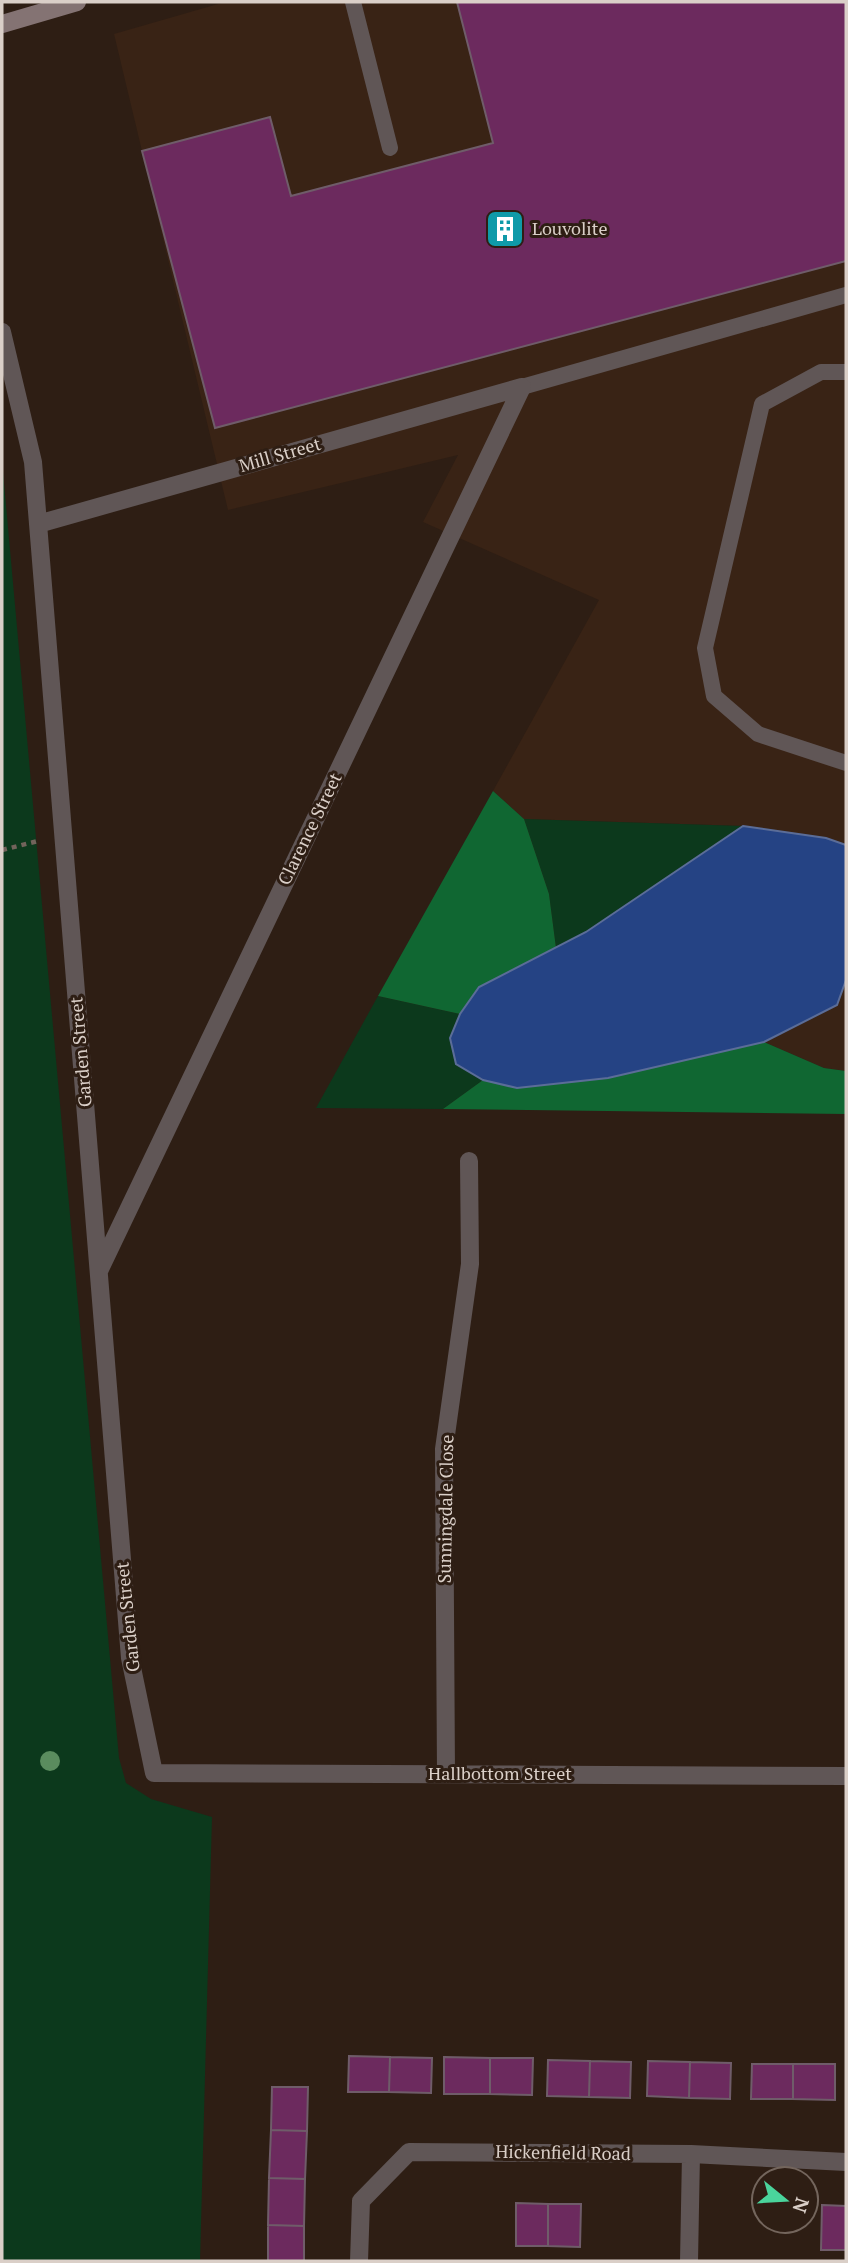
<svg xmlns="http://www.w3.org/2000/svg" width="848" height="2263" font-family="'PT Serif',serif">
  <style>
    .built { fill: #392315 }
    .green { fill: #0c391c }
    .forest { fill: #106732 }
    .water { fill: #254384; stroke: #5b6d98; stroke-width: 2 }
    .building { fill: #6c2a5e; stroke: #6f5c69; stroke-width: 2 }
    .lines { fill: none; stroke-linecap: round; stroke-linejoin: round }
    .path { stroke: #72635b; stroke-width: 4.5; stroke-dasharray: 5 5; stroke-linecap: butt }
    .lane { stroke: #605656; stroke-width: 16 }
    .street { stroke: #605656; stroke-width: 18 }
    .secondary { stroke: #847373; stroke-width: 18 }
    .tree { fill: #5a8c5e }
    .labels { text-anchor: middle; stroke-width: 6; stroke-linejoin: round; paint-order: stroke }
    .poi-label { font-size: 18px; fill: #dacfc8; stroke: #2e1e14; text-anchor: start }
    .street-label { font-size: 18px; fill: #dacfc8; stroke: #2e1e14 }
  </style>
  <rect width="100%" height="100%" fill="#2e1e14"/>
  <path class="built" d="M225 2H846V845L826 838 743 826 524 819 493 791 599 600 423 522 458 455 228 510 114 34Z
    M846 980V1071L824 1068 764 1042 836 1005Z"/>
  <path class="green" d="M2 461 119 1758 126 1783 151 1799 212 1817 200 2261H2Z
    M524 819 743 826 586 932 556 948 549 894Z
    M378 996 460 1014 450 1038 456 1063 483 1080 443 1109 316 1108Z"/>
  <path class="forest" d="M493 791 524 819 549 894 556 948 479 987 460 1014 378 996Z
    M764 1042 824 1068 846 1071V1114L443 1109 483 1080 517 1088 608 1078Z"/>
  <path class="water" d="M743 826 826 838 846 845V980L837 1005 764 1042 608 1078 517 1088 483 1080 456 1064 450 1038 460 1014 479 987 586 932Z"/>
  <path class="building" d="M457 2H846V261L215 428 142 151 270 117 291 196 493 143Z
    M349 2056 390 2057 389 2092H348Z
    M390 2057 432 2058 431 2093 389 2092Z
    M444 2057 490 2058V2094H444Z
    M490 2058H533L532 2095 490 2094Z
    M548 2060 590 2061 589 2097 547 2096Z
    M590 2061 631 2062 630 2098 589 2097Z
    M648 2061 690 2062 689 2098 647 2096Z
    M690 2062 731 2063 730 2099 689 2098Z
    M752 2064H793V2099H751Z
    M793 2064H835V2100L793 2099Z
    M272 2087H308L307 2131 271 2130Z
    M271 2130 307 2131 305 2179 269 2178Z
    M269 2178 305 2179 304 2226 268 2225Z
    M516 2203 548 2204V2246H516Z
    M548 2204H581L580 2247 548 2246Z
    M822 2205 846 2206V2250H821Z
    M268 2225 304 2226V2261H268Z"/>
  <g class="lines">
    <path class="path" d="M2 850 38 841"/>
    <path class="lane" d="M353 2 390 148
      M846 372H821L762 404 705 648 714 696 758 734 846 763
      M522 387 846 295"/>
    <path class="street" d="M2 332 33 462 130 1658 154 1773 846 1776
      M38 524 522 387
      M99 1271 522 387
      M446 1774 444 1449 470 1264 469 1161
      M359 2261 361 2201 409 2152 691 2154 846 2162
      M689 2261 691 2154"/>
    <path class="secondary" d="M2 24 77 2"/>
  </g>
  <circle class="tree" cx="50" cy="1761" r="10"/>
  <defs>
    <symbol id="building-square" viewBox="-11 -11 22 22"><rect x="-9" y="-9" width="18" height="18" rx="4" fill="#0f9aa8" stroke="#2e1e14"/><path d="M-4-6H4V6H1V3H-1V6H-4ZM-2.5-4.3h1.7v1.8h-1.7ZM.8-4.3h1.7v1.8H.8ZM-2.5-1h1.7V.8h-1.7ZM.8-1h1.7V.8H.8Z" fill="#fff"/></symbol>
  </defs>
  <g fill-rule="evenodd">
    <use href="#building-square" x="483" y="207" width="44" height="44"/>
  </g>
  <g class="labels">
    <g class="poi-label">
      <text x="532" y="235">Louvolite</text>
    </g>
    <g class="street-label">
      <text transform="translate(280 455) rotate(-16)" y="6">Mill Street</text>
      <text transform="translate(310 829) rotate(-64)" y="6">Clarence Street</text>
      <text transform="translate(81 1052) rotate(-95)" y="6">Garden Street</text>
      <text transform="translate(446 1509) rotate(-89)" y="6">Sunningdale Close</text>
      <text transform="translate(128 1617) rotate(-96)" y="6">Garden Street</text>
      <text x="500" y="1780">Hallbottom Street</text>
      <text transform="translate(563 2153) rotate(1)" y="6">Hickenfield Road</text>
    </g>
  </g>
  <rect width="848" height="2263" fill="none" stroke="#dacfc8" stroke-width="7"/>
  <g transform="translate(785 2200) rotate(108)"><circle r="33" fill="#2e1e14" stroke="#73655c" stroke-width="2"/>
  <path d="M0-5L12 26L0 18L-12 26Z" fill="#4ad49c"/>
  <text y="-10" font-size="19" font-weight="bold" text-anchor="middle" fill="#dacfc8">N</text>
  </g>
</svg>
